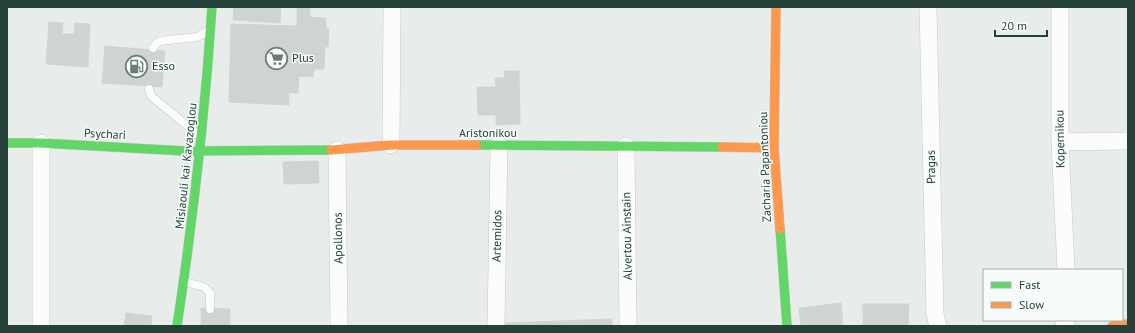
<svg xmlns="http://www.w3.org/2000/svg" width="1135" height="333" font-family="'PT Sans',sans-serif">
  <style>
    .building { fill: #cfd4d2; stroke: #d1d6d4 }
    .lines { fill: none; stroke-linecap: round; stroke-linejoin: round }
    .lane-casing { stroke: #c5cac8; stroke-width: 9 }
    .street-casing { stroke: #c5cac8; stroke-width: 18 }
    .fast-casing { stroke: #c3cbc8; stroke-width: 10 }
    .slow-casing { stroke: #c3cbc8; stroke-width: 10 }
    .lane { stroke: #fcfcfc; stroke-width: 8 }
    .street { stroke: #fcfcfc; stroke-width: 17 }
    .fast { stroke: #63d668; stroke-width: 9 }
    .slow { stroke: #ff974d; stroke-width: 9 }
    .labels { text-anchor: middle; stroke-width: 3; stroke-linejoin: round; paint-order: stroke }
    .poi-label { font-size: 12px; fill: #24423a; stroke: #f7fbf9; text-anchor: start }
    .street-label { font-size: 12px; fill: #24423a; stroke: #f7fbf9 }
  </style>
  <rect width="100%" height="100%" fill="#e8edeb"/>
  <path class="building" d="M234 7H281L280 23 233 20Z
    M297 7H310V17L326 18V28L329 29 328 47H325L324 69H314L313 77 299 76 298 93H289V105L229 102 231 24 297 26Z
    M49 22 63 23 62 34H74L75 23 90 24 88 67 46 64Z
    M105 46 165 51 162 87 102 83Z
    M504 71H519L520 124 496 125V115H478L477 87H496L495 78H505Z
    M318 161 319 183 284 184 283 162Z
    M841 303 843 326H801L799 308Z
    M863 304H909L908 326H863Z
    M201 308 230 309V326H201Z
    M126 313 152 316 151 326H124Z
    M612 319V326H505V323Z"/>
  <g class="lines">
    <defs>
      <path id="lane" d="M153 48 156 44 160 41 197 37 208 31
        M149 89 151 96 200 136
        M185 282 204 287 210 293V309"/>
      <path id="street" d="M928 7 935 314 938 326
        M1060 7V142L1066 270
        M1060 142 1128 141
        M391 145 392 7
        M626 146 628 326
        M337 150 339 326
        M41 326V143
        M496 326 499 145
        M1064 326 1066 320"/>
      <path id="fast" d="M7 143H41L185 151 331 150
        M477 145 722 147
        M780 229 787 326
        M177 326C193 220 205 114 212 7"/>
      <path id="slow" d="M776 7 774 148 780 229
        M722 147 774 148
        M331 150 391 145H477
        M1112 326 1128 324"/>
    </defs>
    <use href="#lane" class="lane-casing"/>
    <use href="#street" class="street-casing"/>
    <use href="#fast" class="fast-casing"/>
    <use href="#slow" class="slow-casing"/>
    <use href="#lane" class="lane"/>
    <use href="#street" class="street"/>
    <use href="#fast" class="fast"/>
    <use href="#slow" class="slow"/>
  </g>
  <defs>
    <symbol id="supermarket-ring" viewBox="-11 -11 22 22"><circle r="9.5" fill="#f7fbf9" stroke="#697e78" stroke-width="1.5"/><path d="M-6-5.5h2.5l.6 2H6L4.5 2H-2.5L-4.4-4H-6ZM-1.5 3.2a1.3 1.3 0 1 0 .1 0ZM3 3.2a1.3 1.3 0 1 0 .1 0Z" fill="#697e78"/></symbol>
    <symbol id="fuel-ring" viewBox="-11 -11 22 22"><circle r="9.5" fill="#f7fbf9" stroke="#697e78" stroke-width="1.5"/><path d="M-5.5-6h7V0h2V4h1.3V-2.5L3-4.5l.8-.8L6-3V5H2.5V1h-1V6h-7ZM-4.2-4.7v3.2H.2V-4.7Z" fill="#697e78"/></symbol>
  </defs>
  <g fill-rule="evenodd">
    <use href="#supermarket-ring" x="264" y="46" width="25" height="25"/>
    <use href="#fuel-ring" x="124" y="54" width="25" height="25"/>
  </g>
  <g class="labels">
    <g class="poi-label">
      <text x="292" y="62">Plus</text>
      <text x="152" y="70">Esso</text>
    </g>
    <g class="street-label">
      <text x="488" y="137">Aristonikou</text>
      <text transform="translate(105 134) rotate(3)" y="4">Psychari</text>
      <text transform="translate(1060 139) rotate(-91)" y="4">Kopernikou</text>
      <text transform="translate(186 166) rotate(-84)" y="4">Misiaouli kai Kavazoglou</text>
      <text transform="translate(765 167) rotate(-92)" y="4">Zacharia Papantoniou</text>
      <text transform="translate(931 167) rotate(-91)" y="4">Pragas</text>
      <text transform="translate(497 236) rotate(-89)" y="4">Artemidos</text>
      <text transform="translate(627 236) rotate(-91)" y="4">Alvertou Ainstain</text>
      <text transform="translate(338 238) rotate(-91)" y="4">Apollonos</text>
    </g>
  </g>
  <rect width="1135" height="333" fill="none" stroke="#24423a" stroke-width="16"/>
  <rect x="983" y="269" width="140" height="52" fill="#f7fbf9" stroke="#a3b1ad"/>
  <rect x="991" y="282" width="20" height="6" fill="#63d668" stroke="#a3b1ad"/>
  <text x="1019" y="289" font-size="12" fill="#24423a">Fast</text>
  <rect x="991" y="302" width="20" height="6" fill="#ff974d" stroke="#a3b1ad"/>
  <text x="1019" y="309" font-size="12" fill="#24423a">Slow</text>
  <path d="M995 30v6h52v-6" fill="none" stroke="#24423a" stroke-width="2"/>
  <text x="1001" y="30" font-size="12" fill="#24423a" stroke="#f7fbf9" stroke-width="3" paint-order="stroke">20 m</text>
</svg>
